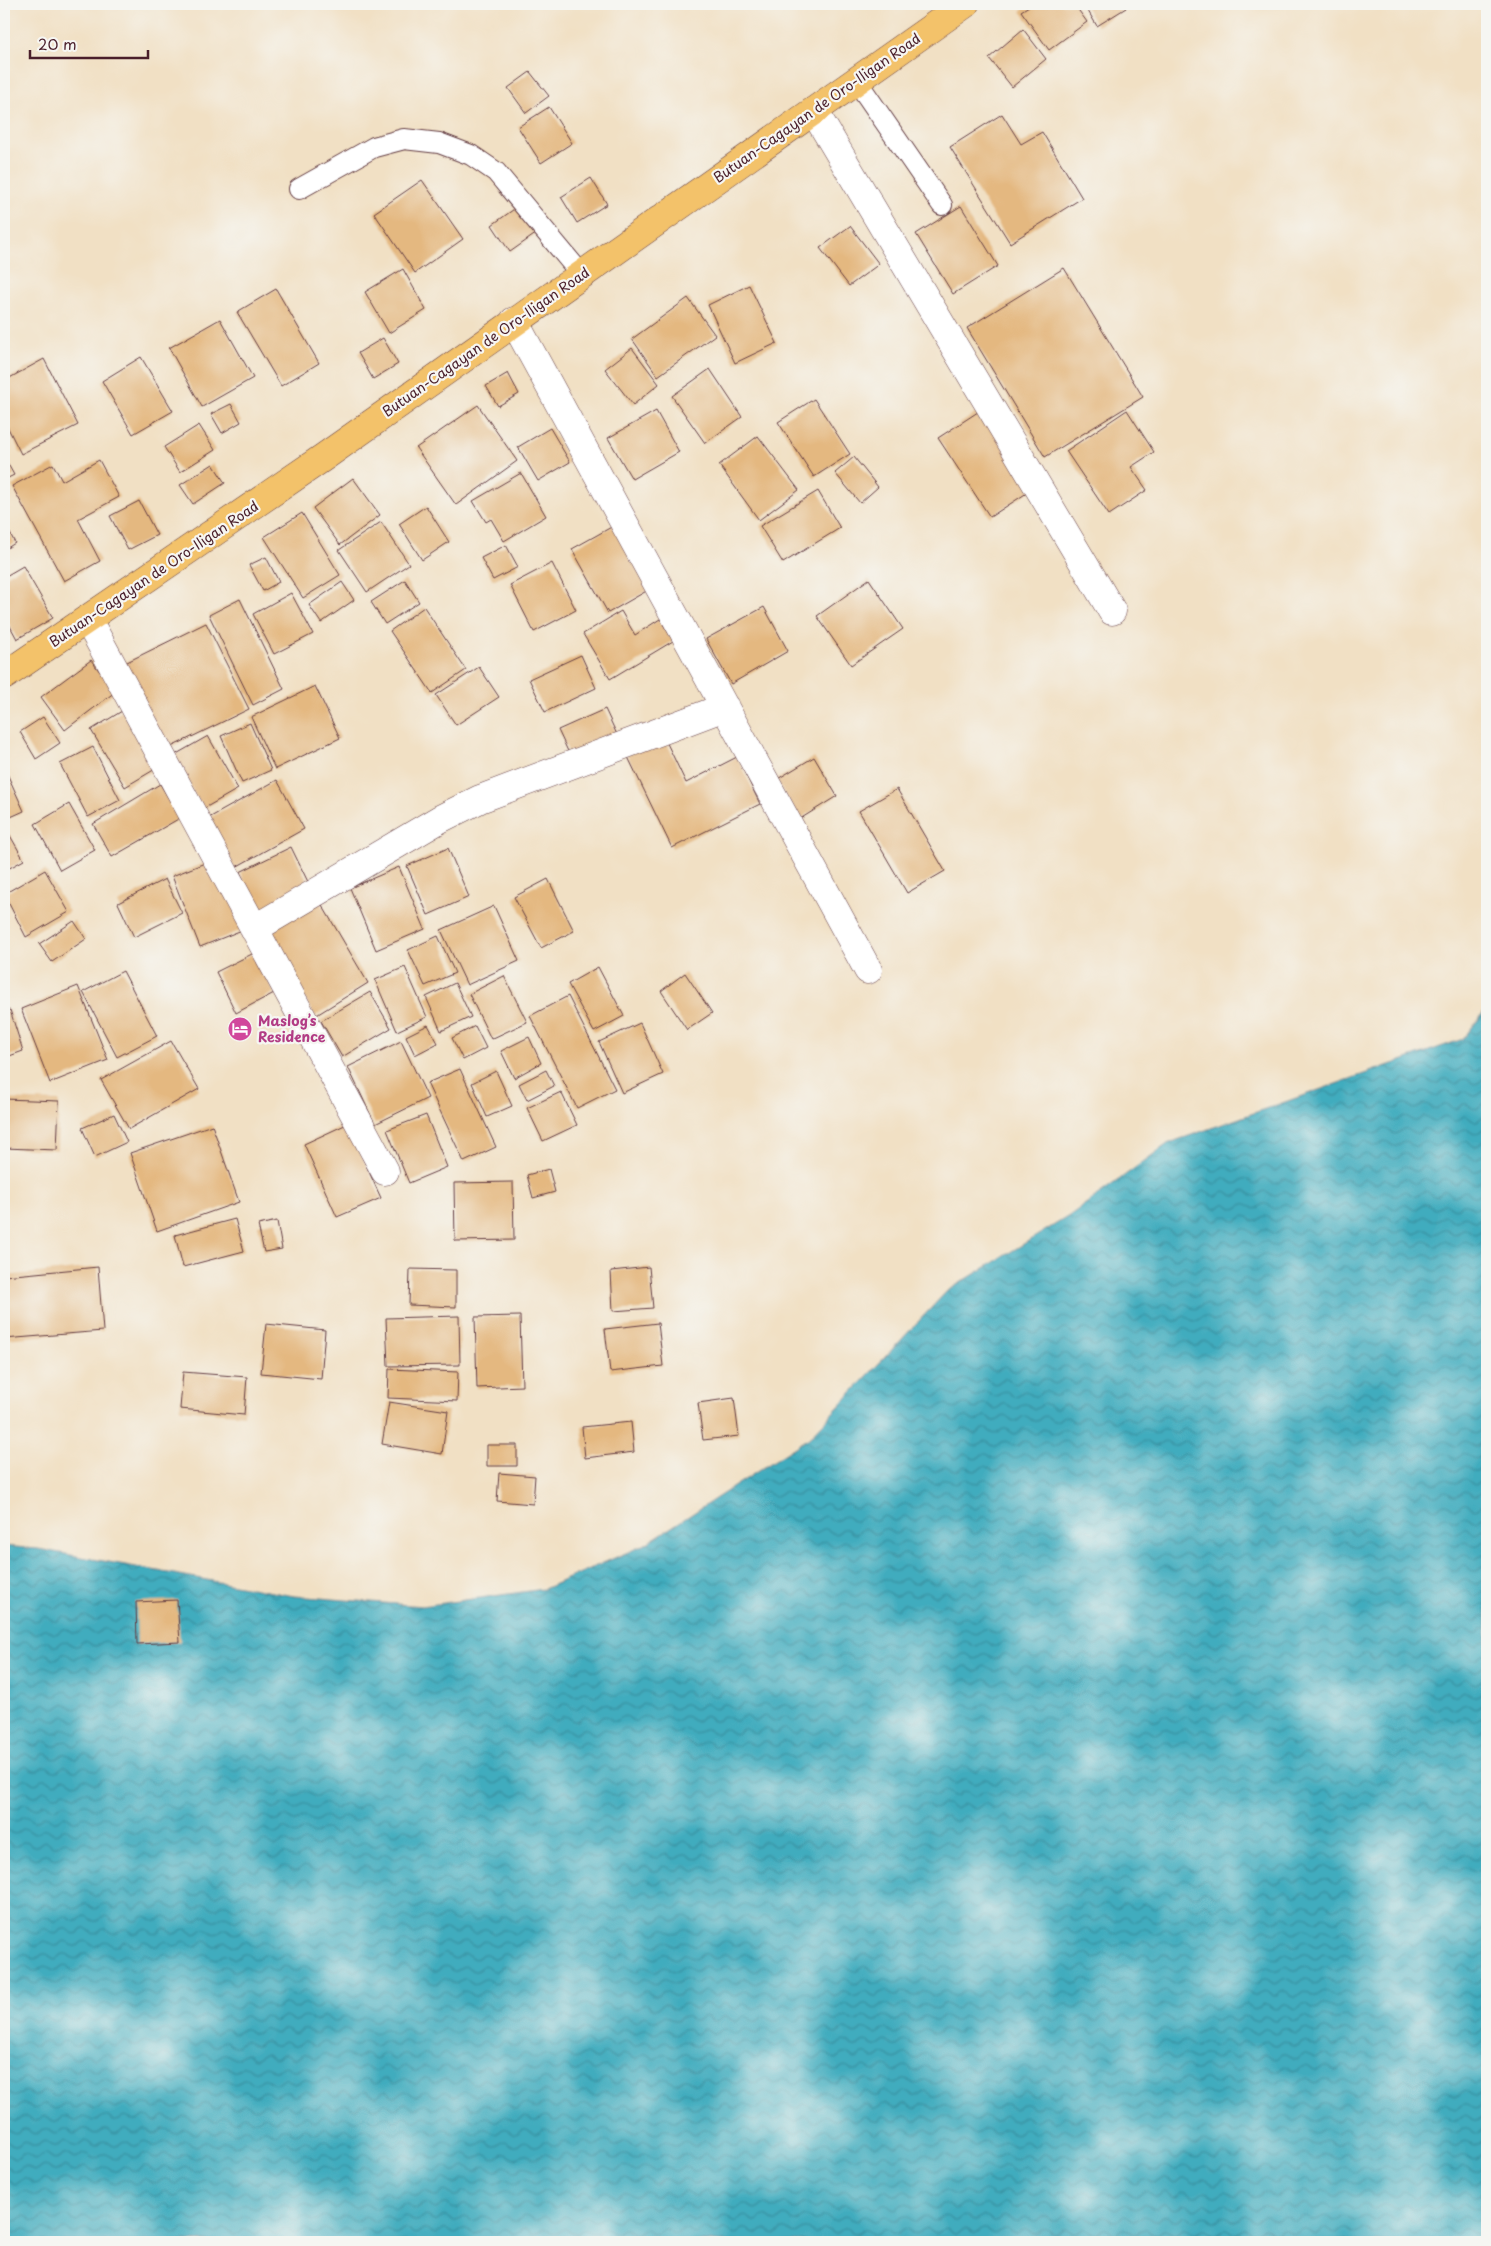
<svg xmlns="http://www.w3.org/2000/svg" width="1491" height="2246" font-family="'Playpen Sans',sans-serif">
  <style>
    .water { fill: url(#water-waves); stroke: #456674 }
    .building { fill: #e4b880 }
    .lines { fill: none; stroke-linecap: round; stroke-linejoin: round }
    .service-casing { stroke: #633c42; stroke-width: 22 }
    .minor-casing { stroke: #633c42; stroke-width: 29 }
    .trunk-casing { stroke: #633c42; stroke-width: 29 }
    .service { stroke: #fff; stroke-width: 20 }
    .minor { stroke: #fff; stroke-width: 28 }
    .trunk { stroke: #f3c26a; stroke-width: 28 }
    .labels { text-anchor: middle; stroke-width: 4.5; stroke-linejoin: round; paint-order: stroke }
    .street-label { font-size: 14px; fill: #4a1f2b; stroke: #f6f6f2 }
    .hotel-label { font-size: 14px; font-weight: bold; fill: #b23c85; stroke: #f6f6f2; text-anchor: start }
  </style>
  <defs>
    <pattern id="water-waves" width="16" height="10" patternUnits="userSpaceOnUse" patternTransform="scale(1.25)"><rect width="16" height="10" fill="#40acbe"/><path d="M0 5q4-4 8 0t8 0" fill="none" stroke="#388b9b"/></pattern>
  </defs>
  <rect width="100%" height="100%" fill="#f6f6f2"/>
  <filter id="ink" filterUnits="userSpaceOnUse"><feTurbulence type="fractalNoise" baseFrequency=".02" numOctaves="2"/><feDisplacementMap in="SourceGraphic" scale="10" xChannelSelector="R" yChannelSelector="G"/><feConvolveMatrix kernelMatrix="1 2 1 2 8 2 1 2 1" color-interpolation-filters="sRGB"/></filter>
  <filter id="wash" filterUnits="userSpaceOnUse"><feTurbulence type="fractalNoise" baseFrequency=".0096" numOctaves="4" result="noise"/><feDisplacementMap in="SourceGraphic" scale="20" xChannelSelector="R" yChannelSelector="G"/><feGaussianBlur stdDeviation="1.12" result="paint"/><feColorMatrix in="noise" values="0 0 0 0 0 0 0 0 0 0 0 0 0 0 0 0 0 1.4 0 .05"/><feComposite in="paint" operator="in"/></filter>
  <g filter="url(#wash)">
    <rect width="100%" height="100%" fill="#f1e0c4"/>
    <path class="water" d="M1487 1008V2242H4V1546L38 1549 294 1596 422 1606 544 1589 644 1545 809 1438 947 1291 1069 1216 1169 1143 1463 1039Z"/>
    <g id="blocks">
      <path class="building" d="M1032 4H1074L1087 22 1049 50 1021 11Z
        M1089 4H1124L1126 8 1097 26 1085 6Z
        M1023 29 1046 59 1012 87 989 58Z
        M530 72 549 96 526 113 508 88Z
        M549 107 572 143 541 163 518 127Z
        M1002 114 1021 144 1042 132 1082 198 1010 243 950 147Z
        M591 178 607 204 577 223 561 197Z
        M422 180 463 239 415 273 374 213Z
        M961 206 998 266 953 294 916 234Z
        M517 207 537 233 510 252 492 225Z
        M850 226 879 264 849 286 820 248Z
        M1064 268 1143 397 1045 457 967 328Z
        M403 269 426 310 389 333 365 292Z
        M749 285 777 343 735 363 708 305Z
        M276 289 319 363 281 386 237 312Z
        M688 298 715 335 658 376 632 339Z
        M220 319 253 378 202 407 169 348Z
        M383 338 398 364 373 379 358 353Z
        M632 348 659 384 633 405 605 369Z
        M141 357 173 411 133 434 102 381Z
        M44 359 78 425 21 454 4 420V381Z
        M710 369 742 417 705 443 672 396Z
        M508 373 519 394 498 406 486 386Z
        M814 399 850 454 814 477 778 422Z
        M231 404 241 422 222 433 211 414Z
        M478 405 517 461 456 505 416 448Z
        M984 408 1036 487 990 517 938 438Z
        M1127 410 1154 452 1131 467 1147 490 1109 515 1066 451Z
        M656 411 679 452 632 479 608 438Z
        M199 425 215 450 180 472 164 447Z
        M550 428 570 462 538 481 518 447Z
        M758 436 799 490 759 520 719 465Z
        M4 457 14 475 4 480Z
        M854 457 878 487 860 503 835 473Z
        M99 460 119 497 78 519 100 561 64 581 12 486 53 464 62 481Z
        M213 464 225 483 193 504 180 485Z
        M521 473 546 516 504 541 491 519 486 522 473 501Z
        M353 478 380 515 340 545 313 508Z
        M818 491 840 528 783 563 760 526Z
        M139 501 157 535 128 550 110 516Z
        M426 506 449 542 422 560 399 524Z
        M302 513 340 575 303 598 264 537Z
        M4 522 15 543 4 550Z
        M381 522 409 564 367 592 339 550Z
        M615 525 650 589 608 613 572 549Z
        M506 545 518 567 493 580 481 558Z
        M266 557 279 582 263 591 249 565Z
        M552 563 576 610 534 632 510 585Z
        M23 566 53 618 17 639 4 615V577Z
        M869 579 903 629 851 665 817 616Z
        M405 580 419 602 385 624 371 602Z
        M342 582 354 600 321 623 309 605Z
        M291 593 313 634 274 654 253 614Z
        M240 599 284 689 253 705 209 615Z
        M424 607 466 670 432 693 390 631Z
        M764 607 788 651 731 684 706 639Z
        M621 611 635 635 660 619 673 641 610 679 583 634Z
        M206 623 249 709 167 749 125 663Z
        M581 655 596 688 545 712 529 679Z
        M91 660 115 692 65 730 41 697Z
        M479 667 499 697 456 725 436 695Z
        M315 686 340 738 275 769 251 717Z
        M605 709 620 741 573 762 558 730Z
        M122 711 157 768 125 787 91 730Z
        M43 717 60 743 36 759 20 732Z
        M250 723 271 770 242 783 221 736Z
        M208 736 238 789 203 809 173 756Z
        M664 737 686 783 737 757 760 804 672 848 627 755Z
        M93 747 120 800 88 817 60 764Z
        M814 757 837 796 800 819 776 780Z
        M4 767 24 811 4 820Z
        M277 780 304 829 234 868 207 819Z
        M160 784 180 818 112 857 93 824Z
        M897 789 945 871 907 893 859 811Z
        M69 804 95 850 60 870 35 824Z
        M4 825 24 860 4 871Z
        M291 847 311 888 260 913 240 872Z
        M448 848 469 897 428 915 407 866Z
        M215 859 242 930 200 947 172 876Z
        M399 867 425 929 376 950 350 888Z
        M45 870 69 912 26 937 4 894Z
        M165 879 182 913 134 937 118 903Z
        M548 879 574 931 541 948 514 897Z
        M315 893 368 983 315 1016 261 926Z
        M494 906 519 961 467 985 441 930Z
        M74 921 86 939 52 962 39 944Z
        M438 936 455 973 425 986 408 950Z
        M254 953 274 993 236 1013 216 972Z
        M405 967 427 1017 397 1031 375 980Z
        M598 967 624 1016 594 1032 568 984Z
        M123 971 157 1036 117 1057 83 992Z
        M685 973 712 1013 687 1030 661 991Z
        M504 976 527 1022 491 1039 469 994Z
        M455 983 471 1017 441 1031 426 997Z
        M78 986 108 1060 50 1083 21 1009Z
        M370 992 391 1028 342 1057 321 1021Z
        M568 996 615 1089 577 1108 530 1016Z
        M10 1010 23 1051 4 1058V1012Z
        M640 1023 663 1074 622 1093 599 1042Z
        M428 1025 438 1043 415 1055 406 1036Z
        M475 1026 486 1048 463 1060 452 1038Z
        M529 1037 541 1063 514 1078 501 1051Z
        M171 1041 199 1089 129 1129 101 1080Z
        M401 1041 428 1098 375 1124 348 1067Z
        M460 1069 496 1147 464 1162 427 1083Z
        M546 1070 554 1086 527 1100 519 1084Z
        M496 1071 512 1106 487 1117 472 1083Z
        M561 1092 577 1125 543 1141 527 1108Z
        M4 1099 59 1101 57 1150 4 1148Z
        M114 1114 127 1142 95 1157 82 1128Z
        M426 1115 447 1167 409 1183 387 1130Z
        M347 1124 381 1198 337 1217 304 1144Z
        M212 1125 239 1202 157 1231 130 1153Z
        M549 1169 555 1192 533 1198 527 1175Z
        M513 1182 514 1240 455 1241 454 1183Z
        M235 1219 244 1251 183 1267 175 1235Z
        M277 1221 282 1249 264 1252 258 1225Z
        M98 1267 103 1331 4 1339V1276Z
        M649 1267 653 1308 613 1311 611 1271Z
        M410 1269 456 1270V1307L409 1305Z
        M459 1316 460 1365 388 1366 386 1318Z
        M520 1316 522 1386 477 1388 475 1317Z
        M658 1323 663 1366 610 1372 605 1329Z
        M266 1324 325 1330 321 1379 261 1373Z
        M389 1369 458 1372 457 1401 388 1398Z
        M183 1372 247 1377 244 1415 180 1409Z
        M734 1398 739 1436 703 1440 698 1403Z
        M389 1402 448 1411 442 1454 382 1444Z
        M631 1422 634 1452 585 1458 582 1427Z
        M487 1445H517V1466H487Z
        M499 1473 535 1476 533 1504 497 1501Z
        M177 1600 180 1642 137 1644 136 1602Z"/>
    </g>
  </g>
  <g filter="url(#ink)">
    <use href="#blocks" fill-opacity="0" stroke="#633c42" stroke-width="1"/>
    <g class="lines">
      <defs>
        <path id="service" d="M856 80 942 205
          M299 189 374 147 404 139 439 143 471 155 496 172 581 274"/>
        <path id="minor" d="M814 111 1112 611
          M514 321 868 970
          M88 620 385 1171
          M254 929 440 819 480 799 725 707"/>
        <path id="trunk" d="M4 676 324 457 965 4"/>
      </defs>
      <use href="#service" class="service-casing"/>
      <use href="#minor" class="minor-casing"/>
      <use href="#trunk" class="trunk-casing"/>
      <use href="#service" class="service"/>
      <use href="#minor" class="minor"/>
      <use href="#trunk" class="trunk"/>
    </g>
  </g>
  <defs>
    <symbol id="hotel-disc" viewBox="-11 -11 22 22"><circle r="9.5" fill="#d1479c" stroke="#f6f6f2"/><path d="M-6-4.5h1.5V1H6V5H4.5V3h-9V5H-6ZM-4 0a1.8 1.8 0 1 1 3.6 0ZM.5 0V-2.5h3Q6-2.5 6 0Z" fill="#fff"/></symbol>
  </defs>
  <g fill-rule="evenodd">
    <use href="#hotel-disc" x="226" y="1015" width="28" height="28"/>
  </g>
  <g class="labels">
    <g class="street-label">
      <text transform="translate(817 108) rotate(-35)" y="5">Butuan-Cagayan de Oro-Iligan Road</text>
      <text transform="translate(486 342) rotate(-35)" y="5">Butuan-Cagayan de Oro-Iligan Road</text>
      <text transform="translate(154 574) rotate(-34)" y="5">Butuan-Cagayan de Oro-Iligan Road</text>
    </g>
    <g class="hotel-label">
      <text x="258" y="1026">Maslog’s<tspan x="258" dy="16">Residence</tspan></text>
    </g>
  </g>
  <rect width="1491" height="2246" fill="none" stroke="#f6f6f2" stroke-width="20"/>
  <path d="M30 50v8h118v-8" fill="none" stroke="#4a1f2b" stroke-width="2.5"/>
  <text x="38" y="50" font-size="15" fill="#4a1f2b" stroke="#f6f6f2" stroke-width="4" paint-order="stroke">20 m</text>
</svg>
